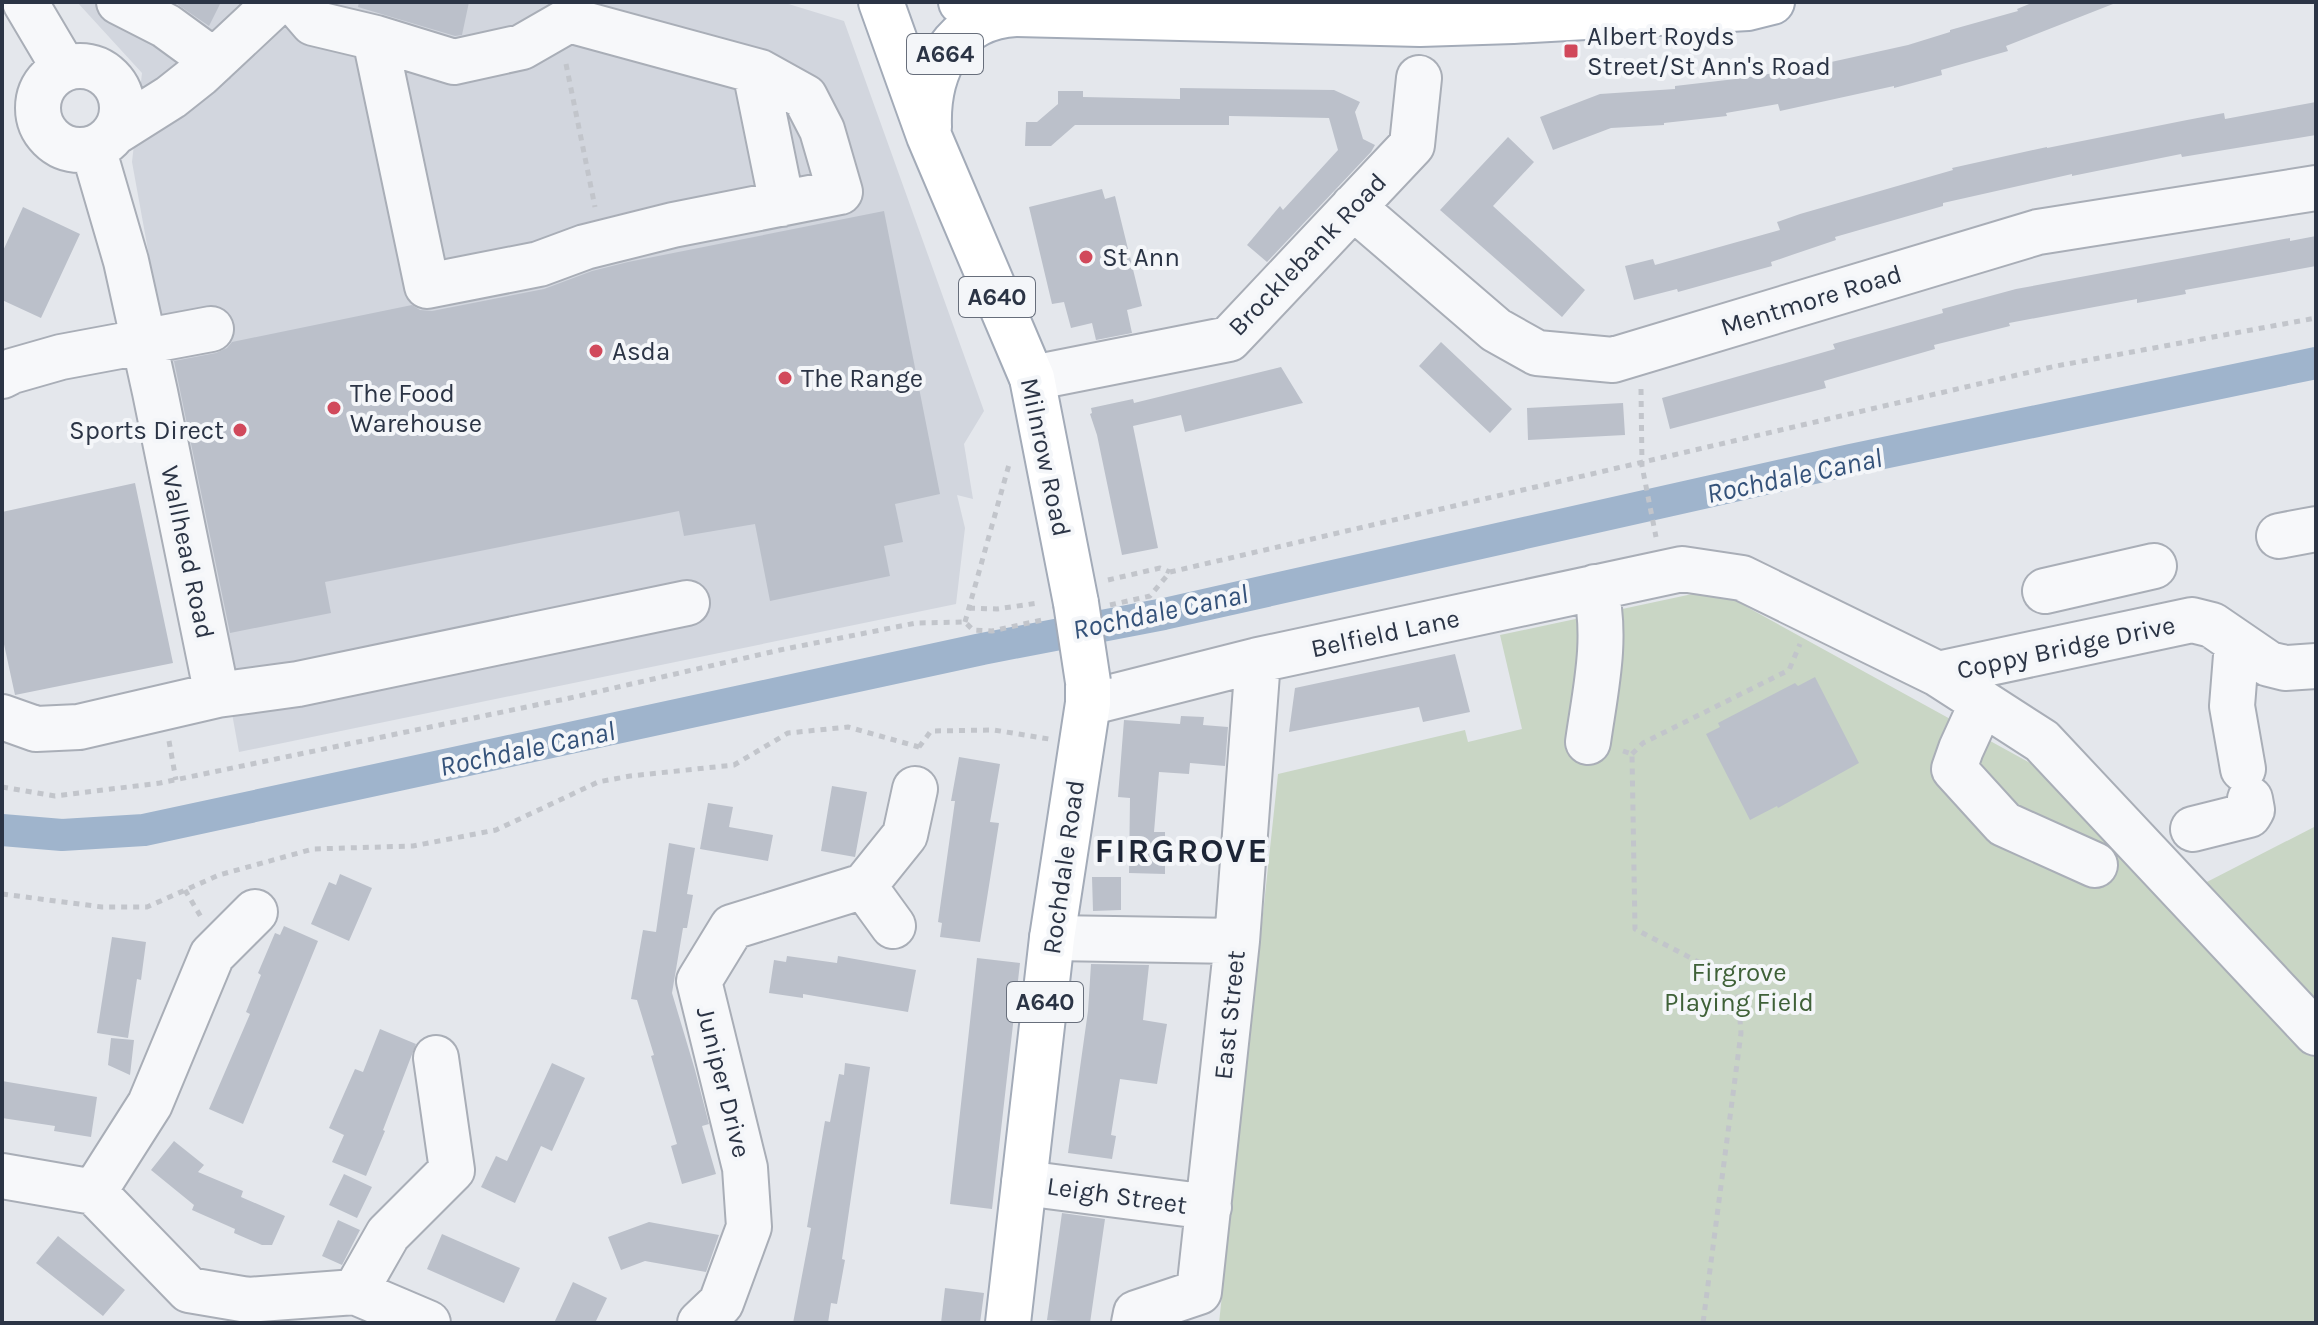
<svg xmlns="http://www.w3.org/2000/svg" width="2318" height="1325" font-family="Karla,sans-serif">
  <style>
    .built { fill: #d2d6de }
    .green { fill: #c9d6c5 }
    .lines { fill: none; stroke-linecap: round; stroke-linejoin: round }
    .canal { stroke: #9fb4cc; stroke-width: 32 }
    .building { fill: #bbc0ca }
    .minor-casing { stroke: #a9aeb7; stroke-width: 48 }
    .major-casing { stroke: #a3abb8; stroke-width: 48 }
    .path { stroke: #c2c5cb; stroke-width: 5; stroke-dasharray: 6 6; stroke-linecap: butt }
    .minor { stroke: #f7f8fa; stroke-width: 44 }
    .major { stroke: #fff; stroke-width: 44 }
    .major-bridge-casing { stroke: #a3abb8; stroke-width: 48; stroke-linecap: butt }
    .major-bridge { stroke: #fff; stroke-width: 44 }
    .poi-dot { fill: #d1495b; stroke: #f4f6f9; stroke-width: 3 }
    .labels { text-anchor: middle; stroke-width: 8; stroke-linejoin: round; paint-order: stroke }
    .shield { fill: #f4f6f9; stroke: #676e7b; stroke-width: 2 }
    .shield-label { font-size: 24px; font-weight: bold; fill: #2b3445 }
    .poi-label { font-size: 26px; fill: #2b3445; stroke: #f4f6f9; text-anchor: start }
    .street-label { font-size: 26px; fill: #2b3445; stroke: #f4f6f9 }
    .park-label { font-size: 26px; fill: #3f6138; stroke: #f4f6f9 }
    .water-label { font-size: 28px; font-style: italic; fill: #34527a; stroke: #f4f6f9 }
    .district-label { font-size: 34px; font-weight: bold; letter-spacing: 2px; fill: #1d2536; stroke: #f4f6f9 }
  </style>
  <rect width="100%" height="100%" fill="#e4e7ec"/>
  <path class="built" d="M77 2H782L844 21 984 411 964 444 973 499 957 495 965 528 956 604 239 752 132 162 142 73Z"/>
  <path class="green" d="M1697 593 1736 601 2052 775 2316 1059V1323H1219L1278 774 1465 730 1468 742 1522 729 1500 635Z
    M2316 826V1005L2201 885Z"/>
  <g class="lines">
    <path class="canal" d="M2 830 62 835 144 830 982 649 1164 614 1850 460 2316 363"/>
  </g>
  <path class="building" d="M174 2H221L209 26Z
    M359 2H469L462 35 455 36 358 7Z
    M2034 2 2113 4 2006 46 2008 51 1941 70 1942 75 1894 88V86L1780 111 1778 104 1726 113 1727 116 1664 123V125L1611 128 1553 150 1540 117 1600 94 1675 89V86L1744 78 1804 68 1908 45 1950 32V30L2018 11 2017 9Z
    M1180 88 1334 90 1360 102 1355 112 1363 139 1375 145 1371 152 1267 262 1247 245 1280 206 1283 210 1338 150 1329 118 1229 116V125H1075L1051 146H1025L1026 122H1037L1058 104V91H1083V97L1180 99Z
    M2316 102V135L2182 157 2181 154 2072 176V174L1943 203V206L1835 237 1836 240 1771 262 1772 266 1678 292 1677 289 1634 300 1625 266 1653 259 1655 265 1780 230 1777 222 1800 214 1953 170 1952 168 2047 147V148L2187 120 2224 113 2225 119Z
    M1508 137 1534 162 1493 206 1585 290 1562 317 1440 210Z
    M1102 189 1105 199 1115 196 1142 306 1127 310 1132 333 1096 340 1092 323 1071 328 1064 302 1052 304 1029 207Z
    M23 207 80 234 41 318 2 300V253Z
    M884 211 940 494 895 504 903 542 884 546 890 576 770 601 755 524 684 536 679 511 325 582 331 613 230 633 174 361 216 353 227 348 232 342 412 305 420 310 432 311 544 289 592 271 628 262Z
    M2316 236V266L2185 290 2186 294 2137 303V299L2009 323 2010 326 1934 345 1935 349 1824 381 1826 388 1670 429 1662 398 1835 349 1833 344 1943 313 1942 309 2016 289 2290 238V241Z
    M1441 342 1512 409 1490 433 1419 366Z
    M1281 367 1303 403 1185 432 1181 415 1133 426 1158 548 1122 555 1097 435 1090 414 1092 413 1091 408 1133 399 1134 403Z
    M1623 403 1625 435 1528 440 1527 408Z
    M135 483 173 663 15 695 2 635V512Z
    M1455 654 1470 712 1423 722 1419 707 1289 732 1295 688Z
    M1815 677 1859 763 1778 808 1777 806 1750 820 1706 734 1720 727 1718 723 1795 683 1798 686Z
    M1181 716 1204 717 1203 725 1228 727 1225 766 1190 763 1189 774 1159 772 1154 832H1165V874L1129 873 1130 798 1118 797 1124 720 1180 724Z
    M959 757 1000 764 990 822 999 823 980 942 940 937 942 923 938 922 955 801H951Z
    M832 786 867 792 855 857 821 851Z
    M708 803 733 807 729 827 773 835 768 861 700 849Z
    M669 843 695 848 687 894 693 895 687 928H683L672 993 695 1070 709 1124 702 1126 716 1174 682 1184 671 1146 677 1144 651 1056 654 1055 637 1000 631 999 643 930 656 932Z
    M340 874 372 888 349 941 311 924 329 882 336 885Z
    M1092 877H1121V910L1093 911Z
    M284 926 318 941 243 1124 209 1109 250 1014 246 1012 261 975 258 973 275 933 280 935Z
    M112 937 146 942 141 980 137 979 128 1038 97 1033Z
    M787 956 837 963 838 956 916 970 908 1012 803 994V998L769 993 774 960 786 962Z
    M977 958 1020 963 992 1209 950 1204Z
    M1091 964 1149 965 1143 1020 1167 1024 1157 1084 1120 1079 1111 1135 1116 1136 1112 1159 1068 1153 1088 1011Z
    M380 1029 416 1044 383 1130 385 1131 366 1176 332 1162 344 1135 329 1128 355 1069 363 1072Z
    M111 1038 134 1040 130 1075 108 1065Z
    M552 1063 585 1078 552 1151 541 1146 515 1203 481 1187 496 1156 507 1161Z
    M845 1063 870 1067 842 1259 845 1260 837 1304 831 1303 828 1323H793L811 1228 807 1227 825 1121 830 1122 839 1074 844 1075Z
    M2 1081 97 1097 91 1137 54 1131 55 1126 2 1118Z
    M174 1141 204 1165 198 1172 243 1191 241 1197 285 1216 272 1245H262L234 1233 235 1229 192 1210 194 1205 151 1170Z
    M344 1174 372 1187 357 1218 329 1205Z
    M1062 1213 1105 1219 1090 1323 1047 1320Z
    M338 1220 360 1230 342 1265 322 1256Z
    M649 1222 719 1235 706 1272 645 1261 621 1270 608 1237Z
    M442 1234 520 1268 504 1303 427 1269Z
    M58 1236 125 1290 103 1316 36 1263Z
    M573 1282 607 1298 595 1323H554Z
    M945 1288 984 1293 980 1323H941Z"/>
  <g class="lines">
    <defs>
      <path id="minor" d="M25 2 64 68
        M119 2 166 26 214 61
        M295 2 313 23 376 38 454 62 522 47 569 20 760 72 805 97 822 130 840 192 673 225 585 247 539 264 427 286 378 53 376 38
        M38 108a42 42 0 1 1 84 0a42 42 0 1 1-84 0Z
        M755 71 782 204
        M114 133 171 97 200 74 277 2
        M1353 207 1496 330 1537 353 1613 360 2038 232 2316 188
        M2 376 12 371 61 357 211 329
        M1032 378 1229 339 1412 145 1419 78
        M2279 536 2316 529
        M2045 591 2154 566
        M2237 643 2232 706 2243 769
        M1938 674 2042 741 2316 1033
        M217 695 298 684 687 603
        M1088 703 1258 660 1682 569 1742 578 1938 674 2192 620 2212 625 2269 664 2285 668 2316 666
        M1982 703 1961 749 1954 769 2004 824 2095 865
        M2 717 36 729 79 727 217 695 155 392 126 261 93 148
        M1588 742C1595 692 1608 638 1595 587
        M2193 829 2249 815 2252 810 2250 799
        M864 886 893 926
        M1052 938 1237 941
        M2 1176 94 1192 189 1290 248 1300 355 1292 428 1323
        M1024 1183 1209 1207
        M94 1192 150 1104 212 955 255 912
        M355 1292 388 1234 452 1170 436 1058
        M700 1323 721 1303 749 1227 745 1168 699 981 732 927 864 886 905 835 915 789
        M1134 1323 1136 1313 1199 1292 1237 941 1258 660"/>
      <path id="major" d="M881 2 929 136 1032 378 1076 603
        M961 2 1016 14 1420 24 1513 21 1748 8 1772 2
        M929 127C927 70 953 17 1016 14
        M1008 1323 1052 938 1088 703V682"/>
    </defs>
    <use href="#minor" class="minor-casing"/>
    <use href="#major" class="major-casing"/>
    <path class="path" d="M566 64 595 207
      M1641 389 1642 466 1656 537
      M1108 580 1160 568 1170 572
      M1110 605 1150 596 1170 572 2056 366 2316 318
      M969 608 997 609 1038 603
      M965 622 1010 461
      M169 741 176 780
      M919 747 931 731 994 730 1049 739
      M1623 751 1632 754 1635 929 1737 982 1741 1033 1703 1323
      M1632 754 1643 743 1789 670 1800 644
      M2 787 55 796 160 783 570 698 780 650 916 623 965 622 973 630 992 631 1042 620
      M185 890 201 917
      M2 894 102 907H147L219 875 313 849 413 846 496 830 598 782 630 776 734 765 788 733 848 727 919 747 918 753"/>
    <use href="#minor" class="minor"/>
    <use href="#major" class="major"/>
    <defs>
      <path id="major-bridge" d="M1076 603 1088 682"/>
    </defs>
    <use href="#major-bridge" class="major-bridge-casing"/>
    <use href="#major-bridge" class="major-bridge"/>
  </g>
  <g class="poi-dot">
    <rect x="1563" y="43" width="16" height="16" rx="4"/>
    <circle cx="1086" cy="257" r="8"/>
    <circle cx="596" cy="351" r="8"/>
    <circle cx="785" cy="378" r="8"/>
    <circle cx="334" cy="408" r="8"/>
    <circle cx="240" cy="430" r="8"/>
  </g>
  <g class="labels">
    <g class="shield">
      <rect x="907" y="34" width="76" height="40" rx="6"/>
      <rect x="959" y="277" width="76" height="40" rx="6"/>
      <rect x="1007" y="982" width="76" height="40" rx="6"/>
    </g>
    <g class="shield-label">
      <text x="945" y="62">A664</text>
      <text x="997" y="305">A640</text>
      <text x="1045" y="1010">A640</text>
    </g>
    <g class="poi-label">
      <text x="1587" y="45">Albert Royds<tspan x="1587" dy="30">Street/St Ann's Road</tspan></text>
      <text x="1102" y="266">St Ann</text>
      <text x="612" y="360">Asda</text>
      <text x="801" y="387">The Range</text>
      <text x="350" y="402">The Food<tspan x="350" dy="30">Warehouse</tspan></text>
      <text x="224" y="439" text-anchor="end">Sports Direct</text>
    </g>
    <g class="street-label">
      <text transform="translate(1307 254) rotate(-46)" y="9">Brocklebank Road</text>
      <text transform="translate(1811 300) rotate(-17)" y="9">Mentmore Road</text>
      <text transform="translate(1046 457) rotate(78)" y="9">Milnrow Road</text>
      <text transform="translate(188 552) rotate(78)" y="9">Wallhead Road</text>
      <text transform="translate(1385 633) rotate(-12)" y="9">Belfield Lane</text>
      <text transform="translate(2066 647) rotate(-12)" y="9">Coppy Bridge Drive</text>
      <text transform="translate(1063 867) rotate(-82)" y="9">Rochdale Road</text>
      <text transform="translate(1229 1015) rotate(-84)" y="9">East Street</text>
      <text transform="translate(724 1082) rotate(76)" y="9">Juniper Drive</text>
      <text transform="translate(1117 1195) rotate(8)" y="9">Leigh Street</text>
    </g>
    <g class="park-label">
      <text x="1739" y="981">Firgrove<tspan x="1739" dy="30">Playing Field</tspan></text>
    </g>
    <g class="water-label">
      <text transform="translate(1794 475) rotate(-12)" y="10">Rochdale Canal</text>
      <text transform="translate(1160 611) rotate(-12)" y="10">Rochdale Canal</text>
      <text transform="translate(527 748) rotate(-12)" y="10">Rochdale Canal</text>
    </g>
    <g class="district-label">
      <text x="1182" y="862">FIRGROVE</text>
    </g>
  </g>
  <rect width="2318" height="1325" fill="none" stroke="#2b3445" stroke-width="8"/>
</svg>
